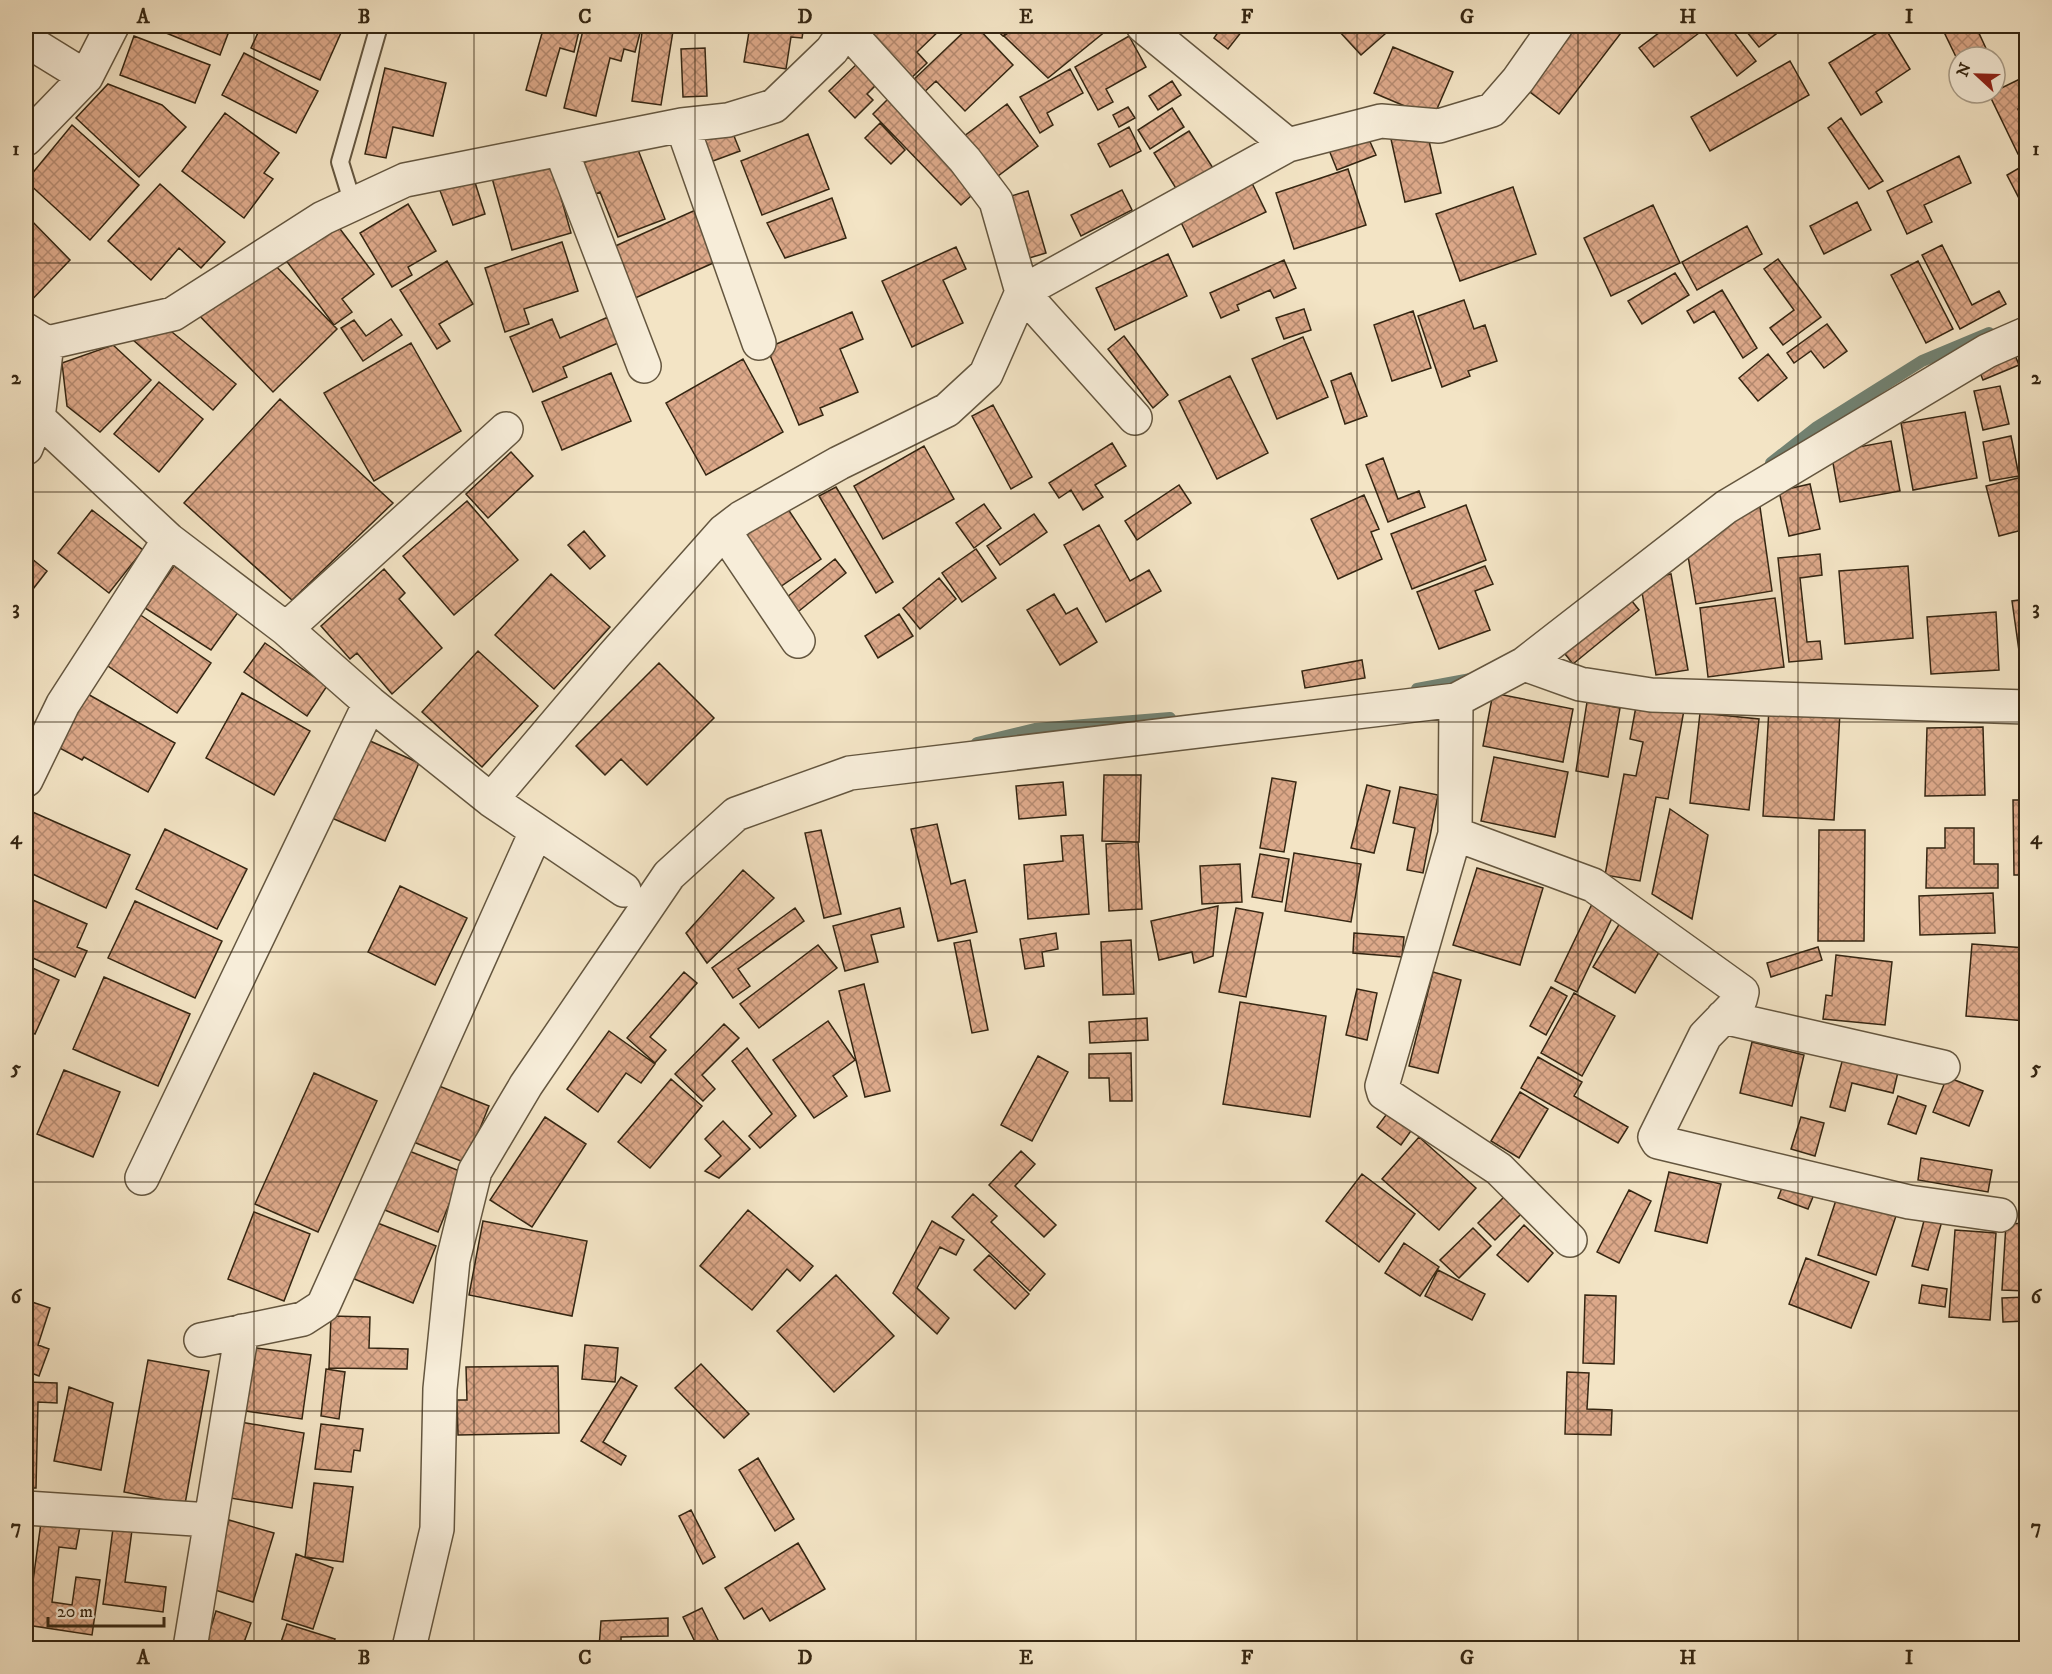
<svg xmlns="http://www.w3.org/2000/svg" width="2052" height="1674" font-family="'IM FELL DW Pica',serif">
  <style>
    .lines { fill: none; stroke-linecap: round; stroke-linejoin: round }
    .stream { stroke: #728272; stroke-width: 12 }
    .building { fill: url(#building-cross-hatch); stroke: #352612; stroke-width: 1.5 }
    .service-casing { stroke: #64563f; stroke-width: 20 }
    .minor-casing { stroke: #64563f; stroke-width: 36 }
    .service { stroke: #f7edd9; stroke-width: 16 }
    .minor { stroke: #f7edd9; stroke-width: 33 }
    .grid { fill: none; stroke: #352612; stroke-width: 1.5; stroke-opacity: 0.55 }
    .neatline { fill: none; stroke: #352612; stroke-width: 2 }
    .grid-label { font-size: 20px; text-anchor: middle; font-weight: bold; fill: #352612 }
  </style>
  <defs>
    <pattern id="building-cross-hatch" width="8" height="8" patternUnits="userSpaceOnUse" patternTransform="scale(1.5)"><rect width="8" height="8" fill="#dda98a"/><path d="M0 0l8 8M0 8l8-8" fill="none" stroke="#b4896f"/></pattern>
  </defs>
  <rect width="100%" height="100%" fill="#f3e4c5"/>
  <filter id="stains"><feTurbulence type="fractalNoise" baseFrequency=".00333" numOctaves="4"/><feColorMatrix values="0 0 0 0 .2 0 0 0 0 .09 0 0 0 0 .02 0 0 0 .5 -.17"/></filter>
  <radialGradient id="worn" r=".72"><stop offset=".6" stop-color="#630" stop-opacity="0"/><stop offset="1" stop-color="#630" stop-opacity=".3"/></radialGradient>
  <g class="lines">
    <path class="stream" d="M1771 463 1817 427 1922 361 1989 333
      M1417 689 1471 679
      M977 743 1035 729 1170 718"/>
  </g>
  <path class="building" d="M149 26H231L220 55Z
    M261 26H344L320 80 251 48Z
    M544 26 580 27 574 52 560 48 546 96 526 90Z
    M584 26H610L640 33 635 52 624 49 621 61 610 58 596 116 564 108Z
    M643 26 673 31 661 105 632 101Z
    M644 26H676L675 30Z
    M750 26H804L802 38 791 37 786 69 744 62Z
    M855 26H944L917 52 927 63 907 82Z
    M970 26H976L1013 65 965 111 936 81 919 97 908 85Z
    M992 26H1014L1003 36Z
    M1018 26H1112L1048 78 1004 36Z
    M1218 26H1246L1228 49 1214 38 1221 28Z
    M1345 26H1394L1361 55 1339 31Z
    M1574 26H1612L1621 33 1559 114 1526 89Z
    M1668 26H1729L1756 61 1737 76 1703 30 1654 67 1639 48Z
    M1742 26H1770L1776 34 1759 47Z
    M1941 26H1989L1978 31 1990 57H1959V63Z
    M1885 28 1910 69 1876 92 1882 102 1861 115 1829 63Z
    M134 36 210 65 195 103 120 75Z
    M1129 36 1146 67 1106 89 1113 102 1098 110 1075 67Z
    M1393 47 1453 72 1433 118 1374 93Z
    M705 48 707 96 683 97 681 49Z
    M244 53 318 91 296 133 222 95Z
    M860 61 880 81 867 94 873 100 855 118 829 91Z
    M1790 61 1809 95 1710 151 1691 117Z
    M385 68 446 83 433 136 393 127 386 158 365 154Z
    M1070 69 1083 93 1047 113 1053 125 1040 133 1020 97Z
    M2026 76V104L2018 109 2026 127V150L2018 154 1989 94Z
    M1172 81 1181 95 1158 110 1149 96Z
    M108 84 162 105 186 127 139 177 76 118Z
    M893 94 982 186 961 205 873 114Z
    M26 97 33 103 26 113Z
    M1007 104 1038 146 990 182 959 140Z
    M1128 107 1135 118 1119 127 1113 115Z
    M1172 108 1184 127 1150 149 1138 130Z
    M225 113 279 153 264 173 273 179 244 218 182 171Z
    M1841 118 1883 181 1869 189 1828 128Z
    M728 121 740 151 713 161 701 131Z
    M880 123 905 150 891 164 865 138Z
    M72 125 139 185 90 240 26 181Z
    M1129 127 1141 151 1110 167 1098 144Z
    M1189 131 1213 168 1177 190 1154 153Z
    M1427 132 1441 193 1405 202 1391 139Z
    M808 134 829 189 762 215 741 161Z
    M1367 135 1376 155 1337 170 1329 150Z
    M635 142 665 219 618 237 600 192 591 196 578 165Z
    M1959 156 1971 183 1924 205 1932 222 1907 234 1887 191Z
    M551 162 571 233 512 250 492 178Z
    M2026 164V212L2007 175Z
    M1348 169 1366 225 1294 249 1276 193Z
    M473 176 485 214 453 225 439 188Z
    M1249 177 1266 212 1193 247 1176 212Z
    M160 184 225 242 201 268 179 248 151 280 108 241Z
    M1513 187 1536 254 1460 281 1436 214Z
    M1122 190 1132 210 1081 236 1071 215Z
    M1028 191 1046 253 1019 261 1001 199Z
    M832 198 846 238 785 258 767 223Z
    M1857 202 1871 230 1824 254 1810 226Z
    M408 204 436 251 408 267 412 275 392 287 360 233Z
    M1653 205 1680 263 1611 296 1584 238Z
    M700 208 722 259 633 299 611 248Z
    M26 215 70 260 26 306Z
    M331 217 374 274 342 299 352 312 334 325 282 255Z
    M1747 226 1762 254 1697 290 1682 262Z
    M562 242 578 291 524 309 529 324 505 332 485 268Z
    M1942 245 1972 305 1999 291 2006 304 1960 329 1922 255Z
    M956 247 966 269 943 280 963 323 912 347 882 281Z
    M1168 254 1187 296 1115 330 1096 288Z
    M268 258 337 329 273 392 195 311Z
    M1778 259 1821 317 1783 345 1770 328 1794 310 1764 269Z
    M1284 260 1296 288 1274 298 1270 290 1237 305 1239 310 1221 318 1210 293Z
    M447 261 473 304 439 324 450 341 437 349 400 290Z
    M1918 261 1953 329 1926 343 1891 275Z
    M1675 273 1689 295 1642 324 1628 301Z
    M1722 290 1757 348 1743 358 1714 311 1694 323 1687 311Z
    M1464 300 1474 329 1485 325 1497 361 1468 371 1470 376 1442 387 1418 316Z
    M1304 309 1311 330 1284 339 1276 318Z
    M1413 311 1431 368 1392 381 1374 325Z
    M852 312 863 339 840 349 858 392 820 408 823 415 799 425 767 348Z
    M608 317 618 343 563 367 567 377 533 392 510 337 552 319 560 338Z
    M391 319 402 335 363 361 341 328 354 320 366 336Z
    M1827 324 1847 351 1824 368 1811 351 1794 363 1787 353Z
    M167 328 236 384 213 410 132 339Z
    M1124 336 1168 395 1153 408 1108 349Z
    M1303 337 1328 397 1277 419 1252 359Z
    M411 343 461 431 374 481 324 393Z
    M113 345 151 380 100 432 67 406 62 363Z
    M2013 350 2019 365 1983 380 1977 365Z
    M1768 354 1787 378 1758 401 1739 378Z
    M743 359 783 432 706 475 666 403Z
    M611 373 631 421 562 450 542 402Z
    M1351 373 1367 416 1345 424 1331 381Z
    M1230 376 1268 453 1217 479 1179 401Z
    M159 382 203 419 159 472 114 434Z
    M2000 386 2009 424 1983 430 1974 391Z
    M280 399 393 503 292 600 184 503Z
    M2026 404V431L2024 432 2019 406Z
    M993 405 1032 477 1011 489 972 416Z
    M1965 412 1977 478 1913 490 1901 423Z
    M2011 436 2019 476 1990 481 1983 442Z
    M1891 441 1900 491 1840 502 1831 452Z
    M1112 443 1126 466 1095 485 1103 497 1083 510 1071 490 1059 498 1049 483Z
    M924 446 954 499 883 539 854 486Z
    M511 452 533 476 488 518 466 494Z
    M1383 458 1398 499 1419 491 1425 507 1388 522 1366 465Z
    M2026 476V529L1999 536 1986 486Z
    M1810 484 1820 529 1789 536 1779 491Z
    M1179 485 1191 503 1137 540 1125 521Z
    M836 487 893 582 876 593 819 496Z
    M1364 495 1379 529 1371 532 1382 559 1338 579 1311 519Z
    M1759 500 1772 591 1696 604 1686 544Z
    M467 501 518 560 454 615 403 556Z
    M784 503 821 559 780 587 743 531Z
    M984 504 1001 528 974 548 956 523Z
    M1466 505 1486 560 1412 589 1391 534Z
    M92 510 143 550 109 593 58 553Z
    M1034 514 1047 532 1000 565 987 546Z
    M1099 525 1130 581 1149 570 1161 591 1106 622 1064 545Z
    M584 531 605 556 590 569 568 545Z
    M976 549 996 578 962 602 942 573Z
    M26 554 47 571 26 598Z
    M1820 554 1822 575 1800 578 1807 642 1820 641 1822 659 1789 662 1778 558Z
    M835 559 846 573 794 615 782 601Z
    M174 566 239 611 211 650 145 608Z
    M1485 566 1493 584 1475 591 1490 630 1439 649 1417 592Z
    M1908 566 1913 638 1845 644 1839 571Z
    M384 569 405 593 399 599 442 648 392 694 357 653 350 659 321 626Z
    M551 574 610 627 554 689 495 635Z
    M1671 574 1688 670 1656 675 1640 580Z
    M939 578 956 599 920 629 903 608Z
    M1054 594 1066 614 1077 608 1097 642 1060 665 1027 610Z
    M1627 595 1639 610 1573 664 1561 649Z
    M1775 598 1784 667 1708 677 1700 608Z
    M2026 599V657L2020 658 2012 601Z
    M1996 612 1999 670 1931 674 1927 617Z
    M139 614 211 663 177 713 105 664Z
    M899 614 913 636 878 658 865 636Z
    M265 643 327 686 307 716 244 672Z
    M478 651 538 706 482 767 422 712Z
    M1362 660 1365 678 1305 688 1302 671Z
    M659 663 714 718 647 785 621 759 605 775 576 746Z
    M84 692 175 743 148 792 84 757 82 760 54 745Z
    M242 693 310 731 274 795 206 758Z
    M1493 693 1573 709 1563 762 1483 746Z
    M1637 701 1684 710 1668 799 1656 797 1640 881 1605 875 1624 774 1636 776 1643 742 1630 739Z
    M1587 702 1620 708 1608 777 1576 771Z
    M1769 708 1840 712 1834 820 1763 816Z
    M1700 713 1759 719 1749 810 1690 803Z
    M1983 727 1985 795 1925 796 1927 728Z
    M359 736 419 763 385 841 325 815Z
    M1494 757 1568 772 1555 837 1481 821Z
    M1104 775H1141L1139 842 1102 841Z
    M1272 778 1296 782 1284 852 1260 848Z
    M1063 782 1066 815 1019 819 1016 786Z
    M1367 785 1390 791 1374 853 1351 848Z
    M1400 787 1438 795 1423 873 1407 870 1415 828 1393 823Z
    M2013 800H2026V875H2014Z
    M1670 809 1708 835 1692 919 1652 894Z
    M28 810 130 855 106 908 26 871V816Z
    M937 824 951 884 965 880 977 932 938 941 911 829Z
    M1945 828H1974V864H1998V888H1926L1927 848H1945Z
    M165 829 247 869 217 929 136 889Z
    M821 830 841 914 824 918 805 833Z
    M1819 830H1865L1864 941H1818Z
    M1083 835 1089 914 1028 919 1024 865 1063 861 1061 836Z
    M1138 842 1142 909 1109 911 1106 844Z
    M1294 853 1361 864 1351 922 1285 911Z
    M1260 854 1289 859 1282 902 1252 897Z
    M1240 864 1242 902 1202 904 1200 866Z
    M1477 868 1543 888 1520 965 1453 945Z
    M743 870 774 898 707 963 686 933Z
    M400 886 467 918 435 985 368 952Z
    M1993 893 1995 933 1920 935 1919 896Z
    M26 897 87 924 77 947 87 951 75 977 26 955Z
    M135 901 222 941 195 998 108 958Z
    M1592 904 1614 914 1577 992 1555 981Z
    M1218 906 1213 956 1194 963 1192 952 1159 960 1151 921Z
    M795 908 804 921 738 969 750 986 733 998 712 968Z
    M900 908 904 927 871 935 878 962 845 971 833 926Z
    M1236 908 1263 913 1246 997 1219 992Z
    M1623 918 1664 944 1635 993 1593 967Z
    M1056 933 1058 949 1042 952 1044 966 1025 969 1020 939Z
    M1354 933 1404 937 1402 957 1353 953Z
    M970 940 988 1030 972 1033 954 943Z
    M1131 940 1134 994 1103 995 1101 942Z
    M1972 944 2026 948V1021L1966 1016Z
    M818 945 837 968 759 1028 740 1004Z
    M1818 947 1822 960 1771 977 1767 963Z
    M1836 955 1892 962 1885 1025 1823 1019 1826 995 1832 996Z
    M26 965 59 980 35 1034 26 1030Z
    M684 972 697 983 650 1037 666 1050 655 1063 627 1038Z
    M1433 972 1461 980 1438 1073 1409 1066Z
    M104 977 190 1014 158 1086 73 1049Z
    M864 984 890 1091 865 1097 839 991Z
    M1551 987 1567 996 1546 1035 1530 1026Z
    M1357 989 1377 993 1367 1040 1346 1035Z
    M1574 993 1615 1016 1582 1076 1541 1053Z
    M1240 1002 1326 1016 1310 1117 1223 1104Z
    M1147 1018 1148 1040 1090 1043 1089 1022Z
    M828 1021 855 1060 833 1076 847 1096 814 1118 773 1060Z
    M724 1024 739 1038 702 1075 715 1089 703 1101 675 1074Z
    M609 1031 655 1064 641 1083 626 1073 598 1112 567 1089Z
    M1752 1042 1804 1055 1792 1106 1740 1093Z
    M747 1048 796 1116 760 1148 749 1136 772 1114 732 1061Z
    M1131 1053 1132 1101H1110L1109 1078H1089V1054Z
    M1038 1056 1068 1072 1032 1141 1001 1125Z
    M1538 1057 1582 1082 1574 1096 1628 1127 1618 1143 1521 1088Z
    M1843 1058 1898 1072 1893 1093 1852 1083 1845 1111 1830 1107Z
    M64 1070 120 1092 93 1157 37 1134Z
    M314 1073 377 1101 318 1232 255 1204Z
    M1947 1077 1983 1091 1969 1126 1933 1112Z
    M671 1079 702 1106 650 1168 618 1142Z
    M429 1082 489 1106 466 1163 406 1139Z
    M1520 1092 1548 1109 1519 1158 1491 1141Z
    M1898 1096 1926 1106 1916 1134 1888 1124Z
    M1389 1111 1413 1128 1401 1145 1377 1127Z
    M545 1117 586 1144 532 1227 490 1200Z
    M1801 1117 1824 1123 1815 1156 1791 1149Z
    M723 1121 750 1149 719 1178 705 1171 721 1156 705 1139Z
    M1419 1137 1476 1188 1439 1230 1382 1179Z
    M404 1149 462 1172 438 1232 380 1208Z
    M1021 1151 1035 1164 1015 1186 1056 1225 1044 1237 989 1185Z
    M1921 1158 1992 1170 1988 1192 1918 1180Z
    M1669 1172 1721 1184 1707 1243 1655 1231Z
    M1362 1174 1415 1214 1379 1262 1326 1221Z
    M1785 1180 1815 1192 1808 1209 1778 1198Z
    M1629 1190 1651 1201 1619 1263 1597 1252Z
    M973 1194 997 1216 991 1222 1045 1274 1030 1291 952 1217Z
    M1838 1194 1897 1213 1876 1275 1818 1255Z
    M1506 1195 1524 1211 1495 1240 1478 1223Z
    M748 1210 813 1266 800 1281 787 1269 752 1310 700 1266Z
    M254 1212 310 1234 284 1301 228 1279Z
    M1925 1217 1942 1221 1928 1270 1912 1266Z
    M483 1221 587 1241 572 1316 469 1295Z
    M932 1221 964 1240 956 1255 940 1247 917 1288 949 1318 937 1334 893 1293Z
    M375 1222 436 1246 413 1303 352 1278Z
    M2006 1223 2026 1224V1291L2002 1290Z
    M1524 1225 1553 1253 1528 1282 1497 1255Z
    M1473 1228 1491 1246 1459 1278 1440 1260Z
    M1955 1230 1996 1233 1990 1320 1949 1317Z
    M1404 1243 1439 1267 1420 1296 1385 1273Z
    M989 1255 1029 1294 1015 1309 974 1270Z
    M1806 1258 1869 1282 1851 1328 1789 1304Z
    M1438 1270 1485 1294 1472 1320 1425 1296Z
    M836 1275 894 1336 834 1392 777 1331Z
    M1922 1285 1947 1289 1945 1307 1919 1303Z
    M1585 1295 1616 1296 1614 1364 1583 1363Z
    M2026 1297V1321L2003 1322 2002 1298Z
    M26 1300 50 1308 38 1345 49 1349 39 1376 26 1371Z
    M331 1316 370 1317 369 1348 408 1349 407 1369 329 1368Z
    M585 1345 618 1348 615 1382 582 1379Z
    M248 1347 311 1355 302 1419 239 1410Z
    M148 1360 209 1371 185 1504 124 1492Z
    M701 1364 749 1414 724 1438 675 1388Z
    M558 1366 559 1433 458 1435 457 1400H467L466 1367Z
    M326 1369 345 1372 339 1419 321 1416Z
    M1567 1372 1589 1373 1587 1409 1612 1410 1611 1435 1565 1434Z
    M621 1377 637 1386 603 1442 626 1456 621 1465 581 1441Z
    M26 1382 57 1383V1403L38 1402 36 1488H26Z
    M69 1387 113 1403 101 1470 54 1461Z
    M235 1421 304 1433 292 1508 224 1497Z
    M321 1424 363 1429 360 1451 354 1450 351 1472 315 1469Z
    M758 1458 794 1519 775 1531 739 1470Z
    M314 1483 353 1487 343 1562 305 1557Z
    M691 1510 715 1557 703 1564 679 1516Z
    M42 1515 81 1521 76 1549 59 1547 52 1602 72 1605 76 1577 100 1580 92 1635 27 1625Z
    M229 1520 274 1533 253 1602 209 1588Z
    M114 1521 133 1523 125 1582 166 1587 163 1612 103 1604Z
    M798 1543 825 1589 770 1621 762 1608 744 1619 725 1588Z
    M296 1554 333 1568 313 1629 282 1619Z
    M702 1608 722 1648H698L683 1617Z
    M216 1611 251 1623 242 1648H221L206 1643Z
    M668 1618V1636L621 1637V1648H599L601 1621Z
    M287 1624 335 1639 331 1648H279Z
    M521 1642 554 1643V1648H521Z
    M71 1643 100 1648H70Z"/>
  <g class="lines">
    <defs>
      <path id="service" d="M353 204 340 162 379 26"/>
      <path id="minor" d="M1143 26 1288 145
        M846 29 965 160 996 201 1022 292 1135 418
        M26 40 86 77
        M682 125 759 343
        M26 139 86 77 112 26
        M561 150 644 366
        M26 330 47 343 173 314 323 218 405 180 682 125 728 120 774 106 832 50 848 26
        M38 418 169 540 286 629 370 703 491 800 624 890
        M26 448 38 418 47 343
        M724 531 798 641
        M286 629 506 429
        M1524 664 1580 684 1651 695 2026 707
        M1456 700 1455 834 1382 1086 1384 1093 1499 1169 1570 1240
        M26 780 63 704 169 540
        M491 800 614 655 724 531 741 518 839 463 947 410 986 374 1022 292 1288 145 1381 121 1439 126 1492 110 1518 80 1556 26
        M1455 834 1593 885 1742 992 1740 1000 1705 1036 1655 1137 1658 1142 1909 1202 2000 1215
        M1723 1017 1943 1067
        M142 1178 370 703
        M201 1340 303 1319 323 1306 536 832
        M26 1508 210 1520
        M190 1648 242 1331
        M409 1648 437 1529 440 1389 453 1260 475 1171 526 1085 669 875 736 814 850 773 1456 700 1524 664 1726 507 1987 351 2026 334"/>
    </defs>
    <use href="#service" class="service-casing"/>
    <use href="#minor" class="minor-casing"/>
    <use href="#service" class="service"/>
    <use href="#minor" class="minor"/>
  </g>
  <path class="grid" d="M254 26V1648M474 26V1648M695 26V1648M916 26V1648M1136 26V1648M1357 26V1648M1578 26V1648M1798 26V1648M26 263H2026M26 492H2026M26 722H2026M26 952H2026M26 1182H2026M26 1411H2026"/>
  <rect width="2052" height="1674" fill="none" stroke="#f3e4c5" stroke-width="66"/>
  <g transform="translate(1977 75) rotate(292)"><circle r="28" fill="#f7edd9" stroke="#a99d89" stroke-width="1.5"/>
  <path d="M0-4.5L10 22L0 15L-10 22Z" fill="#8f2418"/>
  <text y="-9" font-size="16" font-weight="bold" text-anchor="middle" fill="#352612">N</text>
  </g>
  <path d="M48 1617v9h116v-9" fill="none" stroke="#352612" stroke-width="3"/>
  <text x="57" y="1617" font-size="18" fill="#352612" stroke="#f7edd9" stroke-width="4.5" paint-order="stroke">20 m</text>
  <rect x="33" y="33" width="1986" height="1608" class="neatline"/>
  <g class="grid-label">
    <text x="143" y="23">A</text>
    <text x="364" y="23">B</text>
    <text x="585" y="23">C</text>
    <text x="805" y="23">D</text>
    <text x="1026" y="23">E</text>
    <text x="1247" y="23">F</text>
    <text x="1467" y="23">G</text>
    <text x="1688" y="23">H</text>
    <text x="1909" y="23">I</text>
    <text x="16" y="155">1</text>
    <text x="2036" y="155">1</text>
    <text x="16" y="384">2</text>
    <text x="2036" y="384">2</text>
    <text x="16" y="614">3</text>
    <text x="2036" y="614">3</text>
    <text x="16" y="844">4</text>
    <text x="2036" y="844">4</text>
    <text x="16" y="1074">5</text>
    <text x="2036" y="1074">5</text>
    <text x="16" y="1303">6</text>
    <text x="2036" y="1303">6</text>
    <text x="16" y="1533">7</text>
    <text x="2036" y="1533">7</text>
    <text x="143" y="1664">A</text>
    <text x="364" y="1664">B</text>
    <text x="585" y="1664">C</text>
    <text x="805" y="1664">D</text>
    <text x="1026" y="1664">E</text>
    <text x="1247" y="1664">F</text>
    <text x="1467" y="1664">G</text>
    <text x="1688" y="1664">H</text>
    <text x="1909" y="1664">I</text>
  </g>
  <rect width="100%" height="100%" filter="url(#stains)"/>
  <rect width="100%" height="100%" fill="url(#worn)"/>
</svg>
